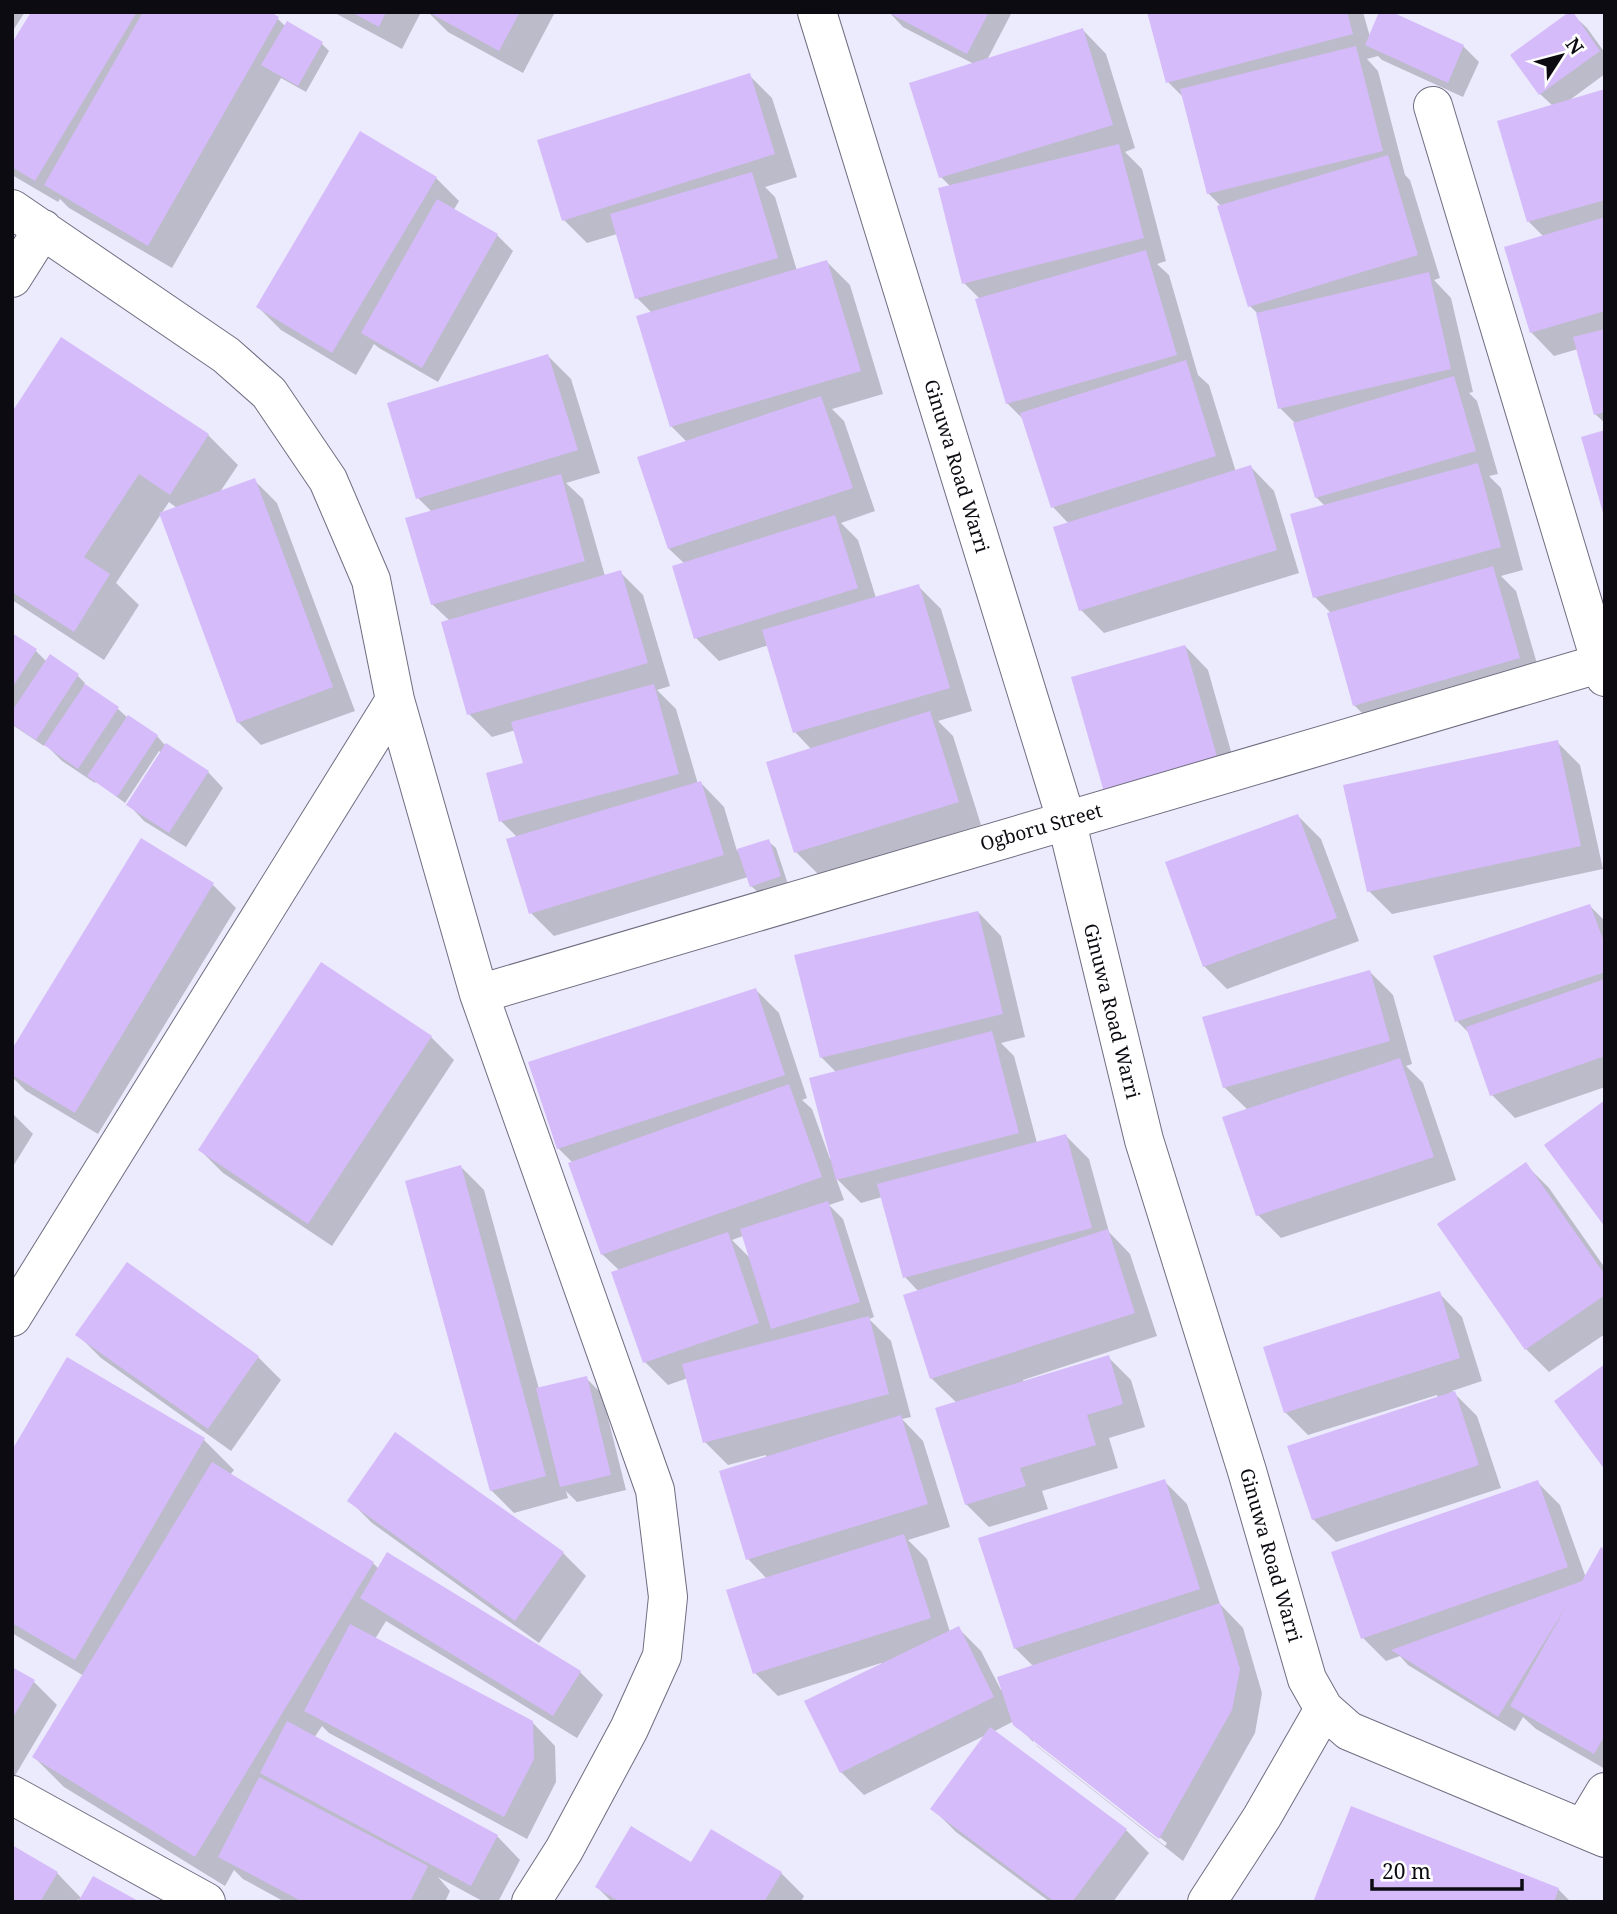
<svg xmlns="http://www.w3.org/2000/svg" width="1617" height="1914" font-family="'Noto Serif',serif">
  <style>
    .shadow { fill: #0003; fill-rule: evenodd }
    .building { fill: #d6bbfa }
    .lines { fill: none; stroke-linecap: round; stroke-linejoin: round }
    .street-casing { stroke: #706d81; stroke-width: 40 }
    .street { stroke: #fff; stroke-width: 38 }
    .labels { text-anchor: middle; stroke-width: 7; stroke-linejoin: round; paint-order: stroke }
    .street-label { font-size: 19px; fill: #0c0b12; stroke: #fff }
  </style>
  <rect width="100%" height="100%" fill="#eceafd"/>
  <path class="shadow" d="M12 12H25L12 32Z
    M33 12H267L278 19 286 27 321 43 329 51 306 92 281 78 172 268 69 208 60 199 58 202 12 175V46Z
    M333 12H421L402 49Z
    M428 12H555L523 73 448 32Z
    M889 12H1012L987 60 1083 30 1106 54 1135 148 1125 152 1142 169 1166 261 1157 264 1169 275 1198 375 1209 385 1236 472 1251 467 1274 491 1299 573 1104 633 1081 610 1069 524 1053 507 1025 421 1007 403 980 299 964 283 951 187 941 177 911 84 974 64 903 27Z
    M1149 12H1363L1370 37 1463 46 1479 62 1463 97 1382 60 1378 56 1367 59 1378 71 1405 175 1410 180 1440 278 1434 280 1451 298 1473 392 1469 393 1477 401 1498 474 1489 476 1501 488 1523 570 1501 576 1516 591 1542 681 1377 728 1354 705 1332 614 1315 597 1325 506 1316 497 1294 422 1280 408 1258 314 1250 306 1222 207 1208 193 1184 98 1168 82Z
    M1571 13 1587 28 1605 53V74L1567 102 1605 91V423L1595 414 1578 349 1554 356 1531 332 1544 237 1529 222 1499 122 1553 106 1540 94Z
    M749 75 772 98 797 177 765 187 775 197 797 271 827 262 850 285 883 394 832 409 844 421 875 511 841 523 858 540 876 598 918 586 941 609 972 711 938 721 953 736 981 825 819 875 796 852 812 750 795 732 769 645 719 661 696 638 685 564 669 549 687 442 671 426 652 313 637 298 617 234 587 243 564 220Z
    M436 178 459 201 453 211 497 235 513 251 438 382 379 348 374 344 356 375 281 330 258 307Z
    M61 340 208 435 238 465 220 492 254 480 277 503 355 711 261 745 238 722 161 514 116 583 139 605 104 660 12 600V415ZM169 502 177 508 161 514Z
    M548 356 571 379 600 473 566 483 583 499 605 576 620 572 643 595 670 686 657 690 676 709 698 784 701 783 724 807 737 851 768 841 776 848 788 884 759 893 751 886 748 877 554 936 531 913 518 838 501 821 525 764 516 730 492 737 469 714 450 621 432 604V512L418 498Z
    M12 635 36 651 47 662 78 676 85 683 84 685 118 709 128 718 157 736 164 744 208 772 223 788 186 847 144 821 129 805 162 753 159 751 125 803 96 781 95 783 62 761 45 744 44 746 14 726 12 728Z
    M1185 646 1208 670 1240 783 1128 814Z
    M1557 742 1580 765 1603 869 1392 914 1369 891Z
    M1298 816 1321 839 1359 941 1227 989 1204 966Z
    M213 885 236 908 98 1134 26 1091 12 1077V1053Z
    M1590 906 1605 921V1087L1515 1118 1492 1095 1471 1035 1457 1021Z
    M978 912 1001 936 1025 1037 1001 1043 1014 1056 1037 1143 1066 1136 1089 1159 1109 1232 1130 1254 1157 1336 1023 1380 1024 1383 1108 1357 1131 1380 1145 1427 1109 1438 1118 1468 1042 1491 1048 1509 989 1527 966 1504 957 1403 932 1379 905 1296 919 1292 905 1277 882 1197 861 1203 836 1178 844 1200 829 1205 843 1219 874 1317 869 1319 891 1341 911 1417 902 1419 923 1441 950 1527 908 1540 927 1559 950 1632 958 1628 981 1651 1001 1690 1034 1667 1015 1648 1164 1481 1187 1504 1220 1604 1243 1628 1262 1693 1255 1733 1183 1861 1038 1747 1035 1744 1165 1846 1167 1843 1033 1738V1742L1014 1721 993 1732 1126 1830 1149 1853 1113 1902H1050L956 1832 933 1809 988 1734 864 1795 841 1772 882 1665 881 1663 778 1696 755 1673 767 1579 748 1559 766 1458V1455L728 1465 705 1442 688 1378 668 1385 645 1362 620 1271 602 1254 573 1163 558 1148 756 990 779 1013 807 1098 802 1100 812 1109 830 1159 832 1158 837 1073 821 1057ZM743 1236 750 1258 732 1240Z
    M1370 972 1393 995 1412 1064 1406 1066 1423 1083 1456 1180 1281 1238 1258 1215 1248 1110 1224 1087Z
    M431 1037 454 1060 332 1246 223 1173 200 1150Z
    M12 1113 33 1134 12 1168Z
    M1526 1165 1549 1188 1605 1268V1334L1549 1372 1526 1349 1440 1225Z
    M461 1167 484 1190 539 1389 586 1378 602 1394 626 1490 577 1502 566 1491 568 1498 514 1513 491 1490Z
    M1439 1293 1462 1317 1482 1381 1452 1391 1477 1416 1501 1488 1336 1542 1313 1519 1438 1398 1437 1395 1308 1435 1285 1412Z
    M78 1335 258 1357 281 1380 231 1451 101 1358Z
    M204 1440 234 1470 230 1475 373 1563 379 1569 580 1672 603 1695 577 1738 386 1621 375 1639 532 1722 555 1746 556 1782 527 1839 329 1733 322 1726 314 1738 497 1836 520 1860 498 1902H484L438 1877 450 1891 445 1902H285L243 1879 234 1870 225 1886 64 1787 34 1757 84 1676 12 1633V1454Z
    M1537 1482 1560 1505 1586 1578 1605 1552V1769L1536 1729 1523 1717 1515 1731 1408 1665 1400 1656 1386 1661 1363 1638Z
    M349 1500 563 1553 586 1576 539 1643 372 1523Z
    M12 1669 34 1682 57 1705 13 1779Z
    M692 1865 781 1873 804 1896 801 1902H612L597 1887Z
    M57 1873 82 1899 81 1901 78 1899 77 1902H12Z
    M1558 1889 1571 1902H1315Z"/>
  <path class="building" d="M31 12H137L35 181 12 167V43Z
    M143 12H270L279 17 148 246 44 185Z
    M351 12H386L379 27Z
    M428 12H520L499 51Z
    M887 12H989L967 54Z
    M1147 12H1347L1353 34 1166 83Z
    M1379 12H1392L1464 45 1448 83 1365 45Z
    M1569 12H1573L1600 51 1539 95 1510 55Z
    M287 21 323 42 298 86 261 65Z
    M1083 28 1113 125 939 178 909 83Z
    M1356 46 1383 151 1207 194 1180 89Z
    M750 73 775 154 562 221 537 140Z
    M1605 89V200L1527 222 1497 121Z
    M360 131 437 177 332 353 256 307Z
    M1119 144 1144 238 962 284 938 188Z
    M1388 155 1418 255 1248 307 1217 206Z
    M752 172 778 258 635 299 610 214Z
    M437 199 498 234 422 368 361 333Z
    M1605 217V311L1530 333 1504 247Z
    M1146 250 1177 355 1006 404 975 299Z
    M827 260 861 371 670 427 636 316Z
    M1429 272 1451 369 1278 409 1256 313Z
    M1605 329V412L1594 415 1573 337Z
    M61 337 209 434 170 495 139 474 84 557 110 574 74 632 12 592V412Z
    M548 354 578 450 416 499 387 403Z
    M1186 360 1216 456 1051 508 1020 413Z
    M1454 376 1476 451 1315 498 1293 423Z
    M821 396 853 488 668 549 637 457Z
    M1605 430V516H1604L1581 437Z
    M1478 463 1501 547 1313 598 1290 514Z
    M1251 465 1277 550 1079 611 1053 527Z
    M561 474 585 561 431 605 405 518Z
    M255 478 333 687 237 723 159 513Z
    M835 515 858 588 694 639 672 566Z
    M1493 566 1520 658 1353 706 1327 613Z
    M621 570 648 663 467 715 441 622Z
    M919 584 950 688 793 733 762 630Z
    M12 633 37 649 12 688Z
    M1185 645 1218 760 1104 792 1071 677Z
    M50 654 79 674 36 740 12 724V711Z
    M85 684 119 707 78 769 44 745Z
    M654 684 679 774 499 822 486 773 523 763 511 722Z
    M930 711 959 802 794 853 766 762Z
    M128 715 158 735 117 797 87 776Z
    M1558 740 1581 846 1367 892 1343 785Z
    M166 743 209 771 169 833 126 805Z
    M701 781 724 855 529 914 506 839Z
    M1298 814 1337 918 1203 967 1165 862Z
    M141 838 214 883 75 1113 12 1075V1049Z
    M769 839 781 876 750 887 737 849Z
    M1590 904 1605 945V972L1455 1022 1433 956Z
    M978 911 1003 1014 820 1058 794 955Z
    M321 962 432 1036 308 1224 198 1150Z
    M1370 970 1390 1041 1223 1088 1202 1017Z
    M1605 979V1056L1490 1096 1466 1027Z
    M756 988 785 1075 557 1149 528 1062Z
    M992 1031 1019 1133 836 1180 809 1078Z
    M1400 1058 1434 1157 1256 1216 1222 1117Z
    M789 1084 822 1177 601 1255 568 1163Z
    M1605 1100V1227L1544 1145Z
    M1066 1134 1092 1228 903 1278 877 1184Z
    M1526 1162 1605 1275V1295L1525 1350 1437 1224Z
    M461 1165 546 1476 490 1491 405 1181Z
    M828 1201 860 1302 771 1329 740 1229Z
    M1108 1229 1135 1313 930 1379 903 1295Z
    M728 1232 759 1323 643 1363 611 1272Z
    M127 1262 259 1356 208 1429 75 1335Z
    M1440 1291 1460 1358 1284 1413 1263 1347Z
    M869 1316 889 1394 703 1443 682 1364Z
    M1109 1355 1123 1404 1087 1415 1096 1445 1020 1468 1026 1486 965 1505 935 1408Z
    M67 1357 205 1438 75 1660 12 1623V1450Z
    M1605 1364V1470L1554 1401Z
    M587 1376 611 1475 560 1487 536 1388Z
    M1455 1391 1479 1465 1312 1520 1287 1446Z
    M901 1415 928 1504 746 1560 719 1471Z
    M395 1432 564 1552 515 1621 347 1501Z
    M212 1462 374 1562 195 1857 32 1757Z
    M1165 1479 1200 1589 1014 1649 978 1538Z
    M1538 1480 1568 1567 1361 1639 1331 1552Z
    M904 1534 931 1618 753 1674 726 1590Z
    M1601 1547 1605 1550V1735L1594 1754 1510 1706 1567 1605 1498 1717 1391 1650 1582 1581Z
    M387 1552 581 1671 553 1716 360 1598Z
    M1220 1603 1240 1669 1232 1710 1159 1839 1013 1725 997 1677Z
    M350 1624 533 1721 534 1759 504 1817 304 1711Z
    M959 1626 994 1697 840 1773 804 1701Z
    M12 1667 35 1680 12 1719Z
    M287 1721 498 1835 471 1886 260 1773Z
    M990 1727 1127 1829 1072 1902H1055L930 1809Z
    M259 1777 428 1866 410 1902H303L218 1857Z
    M1351 1806 1559 1888 1554 1902H1313Z
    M631 1826 691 1862 711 1829 782 1872 764 1902H620L595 1887Z
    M12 1845 58 1872 40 1902H12Z
    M93 1876 140 1902H78Z"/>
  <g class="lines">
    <defs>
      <path id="street" d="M817 12 1066 819 1144 1140 1247 1471 1307 1679 1324 1709 1349 1731 1605 1838
        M1433 106 1605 677
        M12 209 226 355 269 393 328 480 371 580 395 700 479 994 655 1490 668 1597 662 1656 629 1729 564 1850 531 1902
        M12 278 43 229
        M479 994 1605 662
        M12 1317 395 700
        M12 1795 206 1902
        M1584 1827 1605 1792
        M1207 1902 1262 1817 1324 1709"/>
    </defs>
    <use href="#street" class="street-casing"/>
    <use href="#street" class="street"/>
  </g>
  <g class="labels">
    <g class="street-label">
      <text transform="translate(957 466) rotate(73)" y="7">Ginuwa Road Warri</text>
      <text transform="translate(1041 827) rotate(-16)" y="7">Ogboru Street</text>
      <text transform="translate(1112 1011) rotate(76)" y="7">Ginuwa Road Warri</text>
      <text transform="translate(1271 1555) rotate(74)" y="7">Ginuwa Road Warri</text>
    </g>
  </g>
  <rect width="1617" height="1914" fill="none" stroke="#0c0b12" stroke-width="28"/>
  <g transform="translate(1561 56) rotate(54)" stroke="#ffffff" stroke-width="5" paint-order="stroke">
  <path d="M0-5L12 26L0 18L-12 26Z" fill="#0c0b12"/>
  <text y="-10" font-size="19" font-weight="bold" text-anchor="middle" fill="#0c0b12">N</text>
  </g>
  <path d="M1372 1879v10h150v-10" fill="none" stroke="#0c0b12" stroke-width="3.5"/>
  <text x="1382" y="1879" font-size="21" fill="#0c0b12" stroke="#ffffff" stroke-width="5" paint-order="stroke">20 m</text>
</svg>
